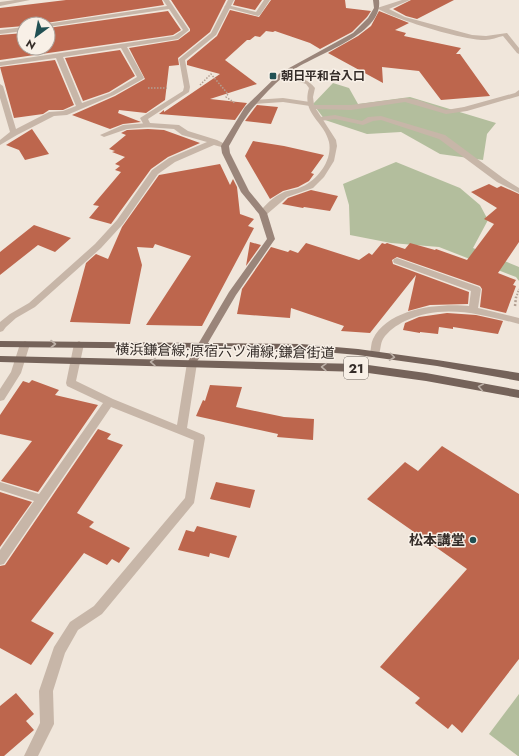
<svg xmlns="http://www.w3.org/2000/svg" width="519" height="756" font-family="Jost,'Noto Sans JP',sans-serif">
  <style>
    .green { fill: #b3be9d }
    .building { fill: #bd664d }
    .lines { fill: none; stroke-linecap: round; stroke-linejoin: round }
    .path-far2 { stroke: #b2a093; stroke-width: 1.5; stroke-dasharray: 1.5 1.5; stroke-linecap: butt }
    .path-far1 { stroke: #b2a093; stroke-width: 2; stroke-dasharray: 1.5 1.5; stroke-linecap: butt }
    .path { stroke: #b2a093; stroke-width: 2.5; stroke-dasharray: 2 2; stroke-linecap: butt }
    .lane { fill: #c7b6a8; fill-rule: evenodd }
    .street { fill: #c7b6a8; fill-rule: evenodd }
    .secondary { fill: #9a857a; fill-rule: evenodd }
    .primary { fill: #75635a; fill-rule: evenodd }
    .oneway { stroke: #bdb1a8 }
    .poi-dot { fill: #215053; stroke: #f8f0e7; stroke-width: 1.5 }
    .labels { text-anchor: middle; stroke-width: 3; stroke-linejoin: round; paint-order: stroke }
    .far-poi-label { font-size: 12px; font-weight: bold; fill: #342c28; stroke: #f8f0e7; text-anchor: start }
    .shield { fill: #f8f0e7; stroke: #6f6761; stroke-width: 1 }
    .shield-label { font-size: 13px; font-weight: bold; fill: #342c28 }
    .street-label { font-size: 14px; fill: #342c28; stroke: #f8f0e7 }
    .poi-label { font-size: 14px; font-weight: bold; fill: #342c28; stroke: #f8f0e7; text-anchor: end }
  </style>
  <rect width="100%" height="100%" fill="#f0e6db"/>
  <path class="green" d="M333 83 349 88 358 104 410 97 496 123 487 134 483 160 440 154 401 132 367 134 325 120 313 104Z
    M396 162 460 188 480 205 488 220 473 248 519 267V281L516 277 439 247 391 243 350 235 349 205 343 184Z
    M519 694V756H518L489 734Z"/>
  <path class="building" d="M66 0H162L164 5 46 23 45 24H24V26L0 28V8Z
    M171 0H226L210 32 178 58 179 65 169 66 165 100 146 113 119 110 118 113 141 122 123 124 110 129 72 115 115 96 145 79 129 48 178 40 190 31V29Z
    M235 0H262L255 10 233 5Z
    M271 0H345L346 8 371 11 367 17 352 32 320 49 310 43 275 31 273 32 266 31 260 37 255 36 250 40H247L225 60 257 84 210 99 247 103 235 120 159 114 164 110V112L220 74 187 65V61L217 36 230 10 259 17Z
    M411 0H454L417 19 406 16 393 9Z
    M168 11 181 30 173 35 0 60V35L24 33V48H48V28Z
    M379 11 409 23 395 30 406 33 404 36 461 48 456 54H460L490 96 441 100 419 71 382 67 383 83 328 53 358 36 371 26Z
    M120 50 135 76 109 92 83 101 65 58Z
    M55 60 74 105 63 110H49L43 114 14 118 0 67Z
    M257 105 278 107 271 124 245 121Z
    M32 129 49 154 25 160 19 150 6 145Z
    M148 129 164 130 200 143 168 157 151 169 111 224 89 218 99 206 93 205 121 172 115 170 120 166 115 164 125 157 112 152 115 151 109 149 126 135 121 133 127 130Z
    M253 141 284 146 324 155 311 173 314 174 309 181 298 187 283 191 270 199 245 156Z
    M220 164 230 185 233 179 237 187 240 214 254 219 248 226 254 228 202 326 146 325 191 256 155 244 153 248 137 247 142 265 130 324 70 322 86 263 96 254 108 259 122 227 159 175Z
    M489 184 497 188 501 186 519 194V242L498 273 516 280 513 285 516 286 506 313 480 307 482 289 480 286 397 257 392 260 393 264 469 292 468 304 430 305 408 311 416 275 370 333 341 331 344 326 291 308 290 318 237 314 242 289 271 247 288 252 290 250 298 253 306 243 359 260 369 253 372 255 382 243 385 244 387 243 405 249 410 243 435 250 436 249 467 260 494 224 484 219 497 208 471 192Z
    M311 190 338 196 330 211 304 207 303 208 282 204 288 198Z
    M34 225 71 238 55 252 38 245 0 275V252Z
    M250 242 261 245 246 266Z
    M447 313 476 315 503 321 498 334 453 327V329L439 327 438 334 420 332V333L403 330 405 323 419 317Z
    M32 380 59 390 55 395 98 405 38 492 1 481 32 441 0 434V415L23 381 29 383Z
    M210 385 242 387 236 407 284 417 314 419 313 440 277 437 278 434 196 416 203 400 205 401Z
    M98 429 111 434 107 439 123 445 77 513 94 522 89 527 130 548 119 563 112 559 107 565 84 553 31 621 54 633 31 665 0 648V566L5 565Z
    M442 446 519 494V659L462 733 452 724 448 729 415 703 420 698 380 667 467 569 367 499 405 462 418 471Z
    M216 482 255 490 250 508 210 499Z
    M0 492 32 502 0 547Z
    M197 526 237 536 229 558 210 553 209 557 178 550 186 530 194 532Z
    M16 693 34 714 26 721 34 730 4 756H0V706Z"/>
  <g class="lines">
    <path class="path-far2" d="M200 85 211 74 228 94 226 97 235 103
      M148 88H167"/>
    <path class="path-far1" d="M516 298 519 289"/>
    <path class="path" d="M515 306 516 297"/>
    <path class="lane" d="M264 0H270L260 15 258 16 224 7 227 5 256 12Z
      M283 98 310 102 314 104 310 106 283 102 254 104 250 102 254 100Z
      M335 115 362 121 368 117 381 116 445 135 503 178 519 188V193L497 182 439 139 381 120 373 121 363 125 335 119 320 121 316 119 320 117Z
      M148 123H151V127L127 129 104 137 100 135 123 125Z"/>
    <path class="street" d="M15 0H30L0 6V2Z
      M163 0H169L189 30 178 39 127 47 144 78 143 79 114 95 67 115 54 116 17 135 0 145V140L10 132 0 98V84L3 86 16 129 49 112 63 111 76 106 56 58 0 66V62L174 36 183 30 169 9 48 27V24H46L167 6ZM121 48 137 77 110 93 82 103 63 57Z
      M228 0H234L216 35 185 60 190 87 189 92 148 119 150 123 179 125 188 131 217 140 229 146 225 148 214 145 175 162 158 174 123 224 101 248 35 307 16 318 6 327 3 331 0 332V322L10 314 29 303 95 244 117 220 152 170 169 158 207 142 182 135 174 129 145 127 140 118 183 91 184 87 179 59 211 33Z
      M402 0H410L389 9 405 17 472 35 486 36 507 33 519 48V54L517 53 503 36C498 37 491 40 485 40 466 41 393 19 377 8Z
      M24 27V31L0 34V30Z
      M280 73C289 71 310 80 315 88L313 97 314 105H351L405 98 418 100 446 110 464 107 515 93 519 90V96L467 111 446 114 405 102 351 110 316 109 336 140 337 146 334 161 324 177 313 188 287 197 266 215H263L259 213C265 205 273 197 282 193 287 190 294 190 299 188 316 182 333 161 329 142 324 121 301 114 309 88L306 84 280 75Z
      M397 258 479 287 481 289 478 308 519 318V324C481 314 442 303 405 321 397 325 388 331 383 339 380 344 381 351 378 356H372L370 354C371 349 371 343 373 339 388 308 440 303 469 306L471 291 394 263 393 261 394 259Z
      M25 341 30 344 21 373 4 400 0 401V389L11 372 20 344Z
      M79 341 84 344 76 381 113 399 177 425 187 363 192 360 195 361 197 363 187 428 204 435 205 438 194 503 102 614 78 630 65 653 53 691 54 724 38 756H24L40 723 39 691 54 647 70 622 94 606 185 498 194 440 111 407 4 564 0 565V550L34 501 0 490V482L39 494 103 403 67 386 66 383 74 344Z"/>
    <path class="secondary" d="M373 0H379C384 37 306 56 283 77 272 86 261 98 251 110 243 120 236 134 229 146L230 153 249 191 267 213 275 239 236 295 195 365H189L187 363 229 292 267 239 259 214 241 192 222 153 221 146 245 107 280 73 353 33 368 18 374 8Z"/>
    <path class="primary" d="M0 341 301 344 358 349 437 360 519 373V381L437 366 358 355 301 350 0 347Z
      M0 356 361 364 426 373 519 390V398L426 381 361 372 0 362Z"/>
  </g>
  <defs><path id="oneway-chevron" d="M-2-3.5L2.5 0L-2 3.5" fill="none" stroke-width="1.6" stroke-linecap="round" stroke-linejoin="round"/></defs>
  <g class="oneway">
    <use href="#oneway-chevron" transform="translate(53 344)"/>
    <use href="#oneway-chevron" transform="translate(392 357) rotate(7)"/>
    <use href="#oneway-chevron" transform="translate(153 362) rotate(-179)"/>
    <use href="#oneway-chevron" transform="translate(324 367) rotate(-178)"/>
    <use href="#oneway-chevron" transform="translate(481 387) rotate(-170)"/>
  </g>
  <g class="poi-dot">
    <rect x="269" y="72" width="8" height="8" rx="2"/>
    <circle cx="473" cy="540" r="4"/>
  </g>
  <g class="labels">
    <g class="far-poi-label">
      <text x="281" y="80">朝日平和台入口</text>
    </g>
    <rect class="shield" x="344" y="357" width="24" height="22" rx="3"/>
    <g class="shield-label">
      <text x="356" y="373">21</text>
    </g>
    <g class="street-label">
      <text transform="translate(225 351) rotate(1)" y="5">横浜鎌倉線;原宿六ツ浦線;鎌倉街道</text>
    </g>
    <g class="poi-label">
      <text x="465" y="545">松本講堂</text>
    </g>
  </g>
  <g transform="translate(36 36) rotate(212)"><circle r="19" fill="#f8f0e7" stroke="#aaa29b"/>
  <path d="M0-3L7 15L0 10L-7 15Z" fill="#215053"/>
  <text y="-6" font-size="11" font-weight="bold" text-anchor="middle" fill="#342c28">N</text>
  </g>
</svg>
